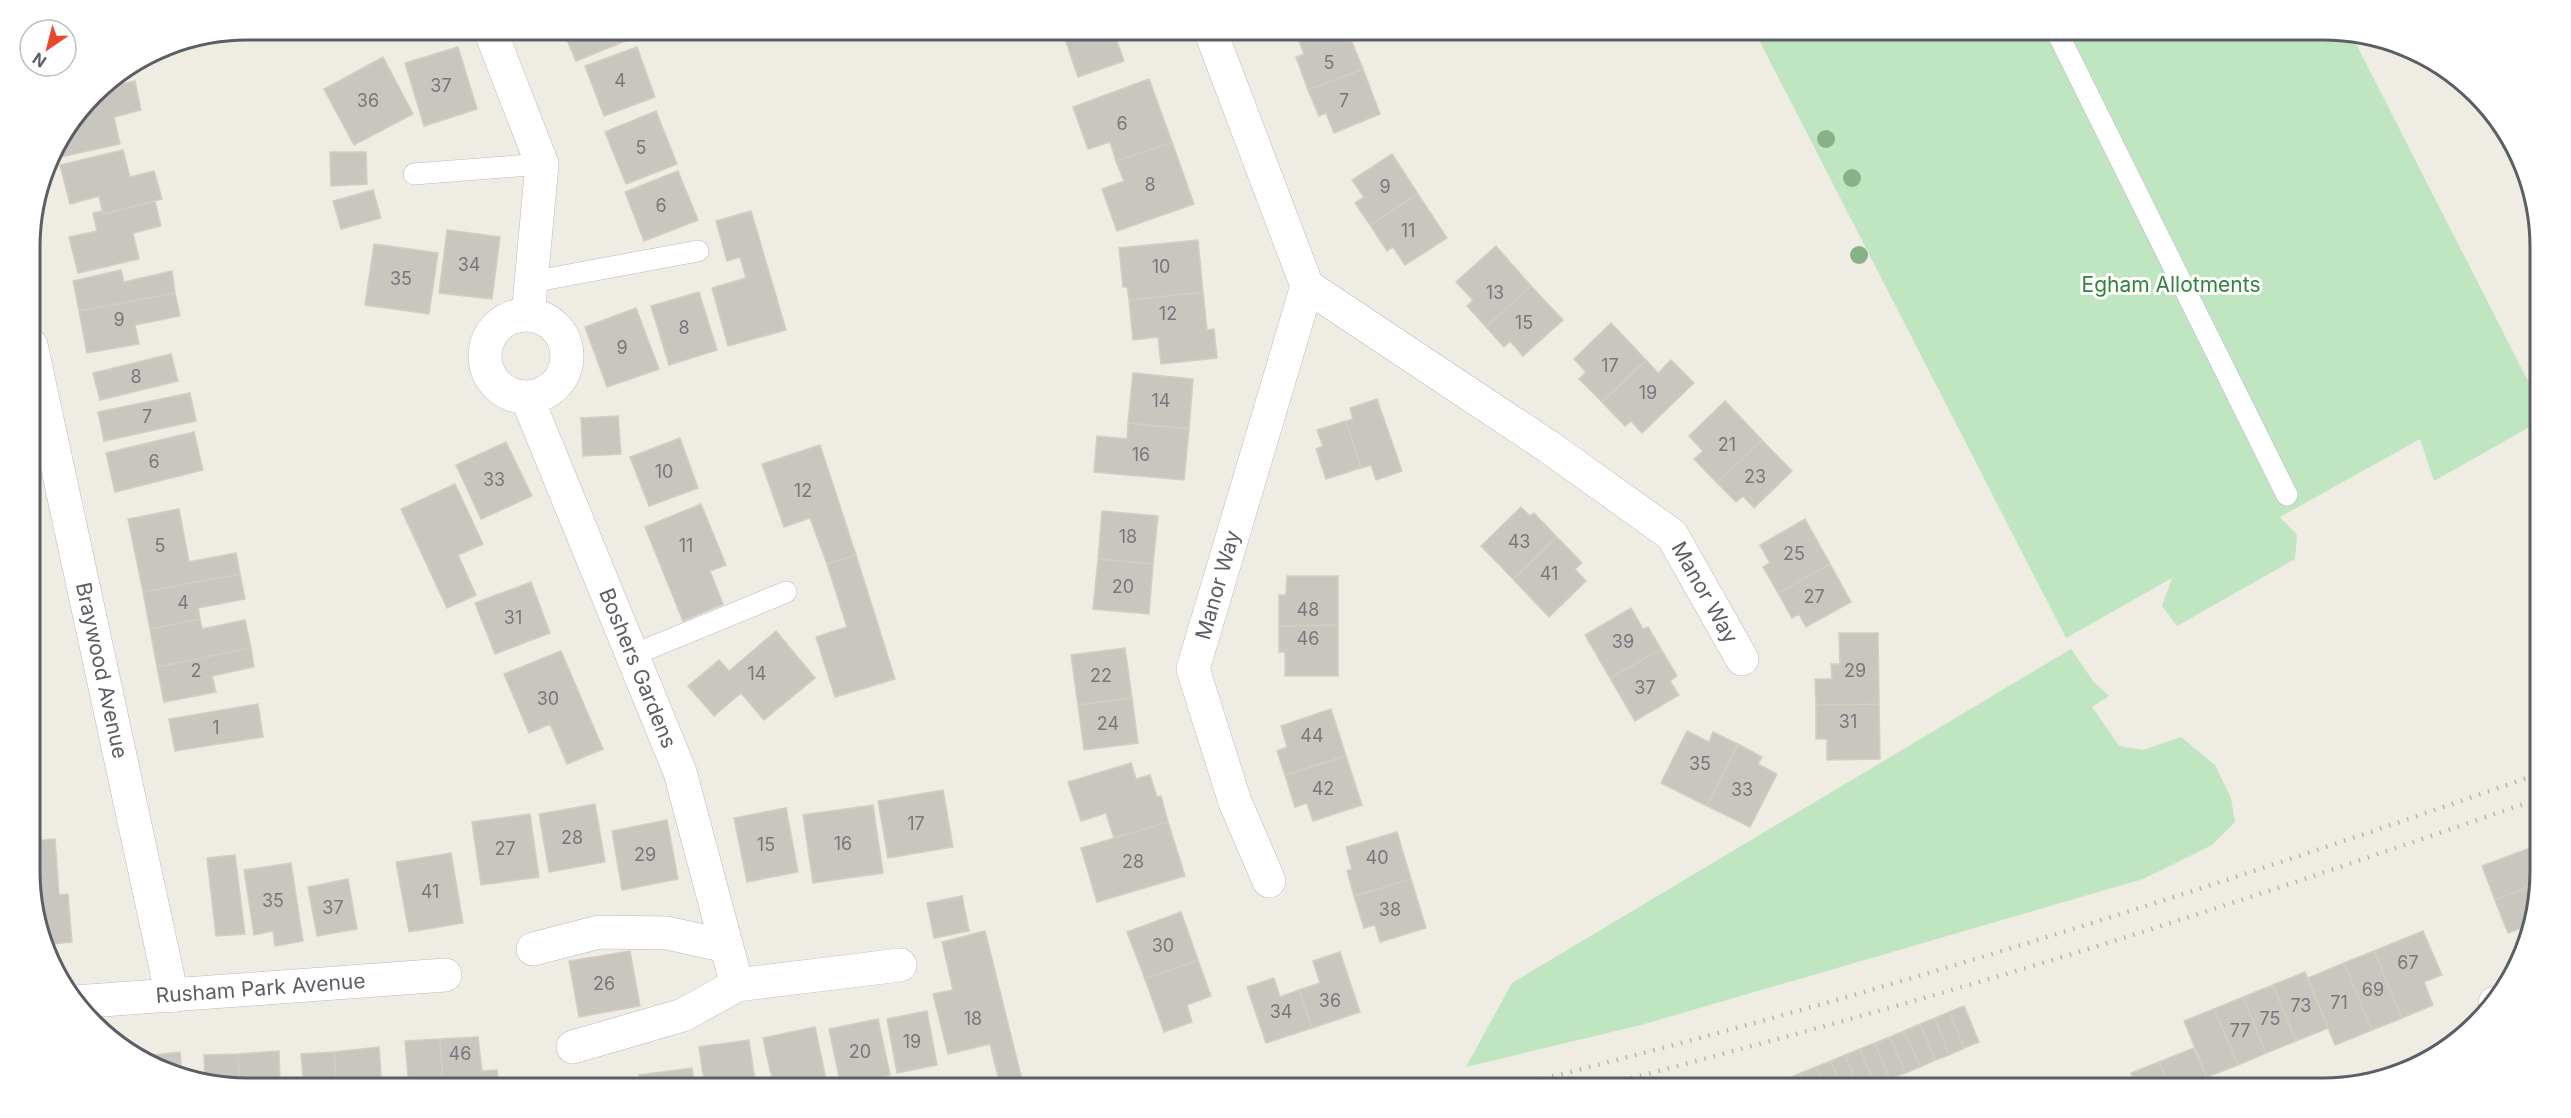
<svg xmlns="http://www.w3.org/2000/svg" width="2571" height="1118" font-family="Inter,sans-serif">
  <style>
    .green { fill: #bfe6c1 }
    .building { fill: #c9c6c0; stroke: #d3cec1; stroke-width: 1.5 }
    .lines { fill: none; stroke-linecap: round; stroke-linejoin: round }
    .service-casing { stroke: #b8babf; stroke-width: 22 }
    .minor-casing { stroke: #b8babf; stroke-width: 34 }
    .service { stroke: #fff; stroke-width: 21 }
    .minor { stroke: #fff; stroke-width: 33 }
    .rail { stroke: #b4b5b5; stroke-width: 4.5; stroke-dasharray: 1.5 8; stroke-linecap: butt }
    .tree { fill: #87b287 }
    .labels { text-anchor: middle; stroke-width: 6; stroke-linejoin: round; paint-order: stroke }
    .number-label { font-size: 18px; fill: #76787b }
    .park-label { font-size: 21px; fill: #33833c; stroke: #fff }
    .street-label { font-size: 21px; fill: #5b5e64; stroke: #fff }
    .rim { fill: none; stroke: #5b5e64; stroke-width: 3 }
  </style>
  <rect width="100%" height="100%" fill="#eeece3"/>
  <path class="green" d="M1754 30H2323L2352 36 2527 379 2540 392V421L2434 481 2420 439 2280 517 2297 535 2295 559 2177 626 2162 606 2172 578 2066 638Z
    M2071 649 2093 681 2109 696 2092 707 2119 746 2143 750 2181 737 2215 765 2231 798 2235 822 2212 845 2143 879 1641 1025 1466 1067 1512 983Z"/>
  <path class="building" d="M572 30H632L635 37 576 61 564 33Z
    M1062 30H1113L1124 61 1078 77Z
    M1328 30H1347L1363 69 1308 90 1296 57 1304 54 1299 41Z
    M458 47 477 109 424 126 405 63Z
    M637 47 655 97 604 116 585 66Z
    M383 57 413 114 354 145 324 89Z
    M1363 69 1380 114 1334 133 1326 113 1319 116 1308 90Z
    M1149 79 1172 142 1116 161 1110 142 1088 149 1073 107Z
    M135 81 141 110 114 117 120 144 60 157 58 145 100 89Z
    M656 111 677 164 626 184 605 132Z
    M1172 142 1194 204 1117 231 1102 189 1124 181 1116 161Z
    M123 150 130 177 154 171 162 199 103 214 99 196 70 204 60 165Z
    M330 152H366L367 184 331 186Z
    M1392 154 1418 194 1370 225 1355 203 1364 197 1352 180Z
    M678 171 698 220 644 241 625 192Z
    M373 190 381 218 341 229 333 201Z
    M1418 194 1447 238 1405 265 1393 247 1387 251 1370 225Z
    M155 201 161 226 133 233 139 259 78 273 69 237 97 231 93 213 103 211V214Z
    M751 211 786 330 728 346 712 288 746 278 740 257 727 261 716 221Z
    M447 230 500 237 492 299 439 293Z
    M1198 240 1203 292 1129 300 1127 287H1123L1119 248Z
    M374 244 438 253 429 314 365 305Z
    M1496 246 1531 286 1486 327 1467 306 1473 300 1456 282Z
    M121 270 124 282 172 271 175 293 79 311 73 281Z
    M1531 286 1563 320 1523 356 1510 341 1504 347 1486 327Z
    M699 292 717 350 669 365 651 306Z
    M1203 292 1207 330 1214 329 1217 358 1161 364 1158 337 1133 340 1129 300Z
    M175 293 180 316 135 325 139 344 87 353 79 311Z
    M636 308 659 369 607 387 585 327Z
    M1611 323 1646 360 1602 402 1579 379 1586 372 1574 359Z
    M171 354 178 381 100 400 93 373Z
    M1646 360 1658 373 1671 360 1694 383 1642 433 1631 421 1625 426 1602 402Z
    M1133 373 1193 379 1189 429 1128 423Z
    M190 393 196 421 104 441 98 412Z
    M1377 399 1402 471 1376 480 1371 465 1361 468 1346 421 1353 419 1350 408Z
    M1725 401 1762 440 1717 483 1694 459 1703 451 1689 436Z
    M618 416 621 454 583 456 581 418Z
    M1346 421 1361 468 1326 479 1316 449 1323 446 1317 430Z
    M1128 423 1189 429 1184 480 1094 472 1097 436 1127 439Z
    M194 432 203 470 115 492 106 453Z
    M680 438 698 488 649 506 630 457Z
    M1762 440 1792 471 1754 508 1743 496 1736 502 1717 483Z
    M506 442 532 496 481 519 456 465Z
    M820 445 856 555 827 564 810 518 784 527 762 464Z
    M455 484 483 544 458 555 476 595 447 608 401 509Z
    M701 504 726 565 710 571 723 604 683 621 645 527Z
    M1521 507 1530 516 1534 513 1557 537 1513 579 1481 546Z
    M179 509 189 562 236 553 240 574 143 592 128 519Z
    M1102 511 1158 516 1153 564 1098 559Z
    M1805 519 1830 564 1778 593 1763 567 1770 563 1760 545Z
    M1557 537 1582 563 1575 569 1586 581 1549 617 1513 579Z
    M856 555 895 679 835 697 816 637 847 627 827 564Z
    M1098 559 1153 564 1149 614 1093 609Z
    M1830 564 1851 602 1806 627 1799 614 1792 618 1778 593Z
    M240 574 245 599 198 608 200 619 150 629 143 592Z
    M1287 576H1338V625L1279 626V595H1286Z
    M531 582 550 633 495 654 475 603Z
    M1631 608 1643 629 1648 627 1661 649 1610 678 1585 635Z
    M200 619 202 629 245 620 251 648 157 667 150 629Z
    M1338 625V676H1285V652H1279V626Z
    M776 631 815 678 764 720 741 693 714 716 688 686 719 660 729 671Z
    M1839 633H1878L1879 704 1816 705 1815 679H1832L1831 664H1840Z
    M251 648 254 667 212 676 216 692 164 702 157 667Z
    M1125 648 1132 698 1078 705 1071 655Z
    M1661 649 1677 676 1670 681 1679 695 1635 721 1610 678Z
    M561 651 603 749 567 764 550 724 529 733 504 674Z
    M1132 698 1138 743 1084 750 1078 705Z
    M258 704 263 737 175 751 169 719Z
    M1879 704 1880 759 1827 760V739H1816V705Z
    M1331 709 1346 756 1285 775 1277 751 1287 747 1281 726Z
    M1687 731 1709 742 1713 732 1738 744 1707 806 1661 783Z
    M1738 744 1762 757 1758 764 1777 774 1750 827 1707 806Z
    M1346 756 1362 805 1313 821 1307 803 1295 807 1285 775Z
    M1131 763 1136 779 1150 775 1157 797 1161 796 1168 822 1114 838 1106 813 1081 821 1068 782Z
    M943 790 953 847 888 858 878 801Z
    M595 804 605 862 549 872 539 814Z
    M873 805 883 873 813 883 803 815Z
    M786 808 798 872 747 882 734 818Z
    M530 814 539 877 481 885 472 822Z
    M667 820 678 879 622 890 612 831Z
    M1168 822 1185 876 1097 902 1081 848Z
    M1397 832 1411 879 1354 896 1347 871 1352 869 1346 847Z
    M55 839 59 895 68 894 72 942 51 944 35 905 32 841Z
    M2541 844 2538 883 2495 900 2482 866Z
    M451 853 463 923 409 932 396 862Z
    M235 855 245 934 216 936 207 858Z
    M291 863 303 941 275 946 273 931 254 935 244 870Z
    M348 879 357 929 317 936 308 887Z
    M1411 879 1426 928 1380 942 1375 925 1364 928 1354 896Z
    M2538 883 2530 925 2508 933 2495 900Z
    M962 896 969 931 934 938 927 903Z
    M1181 912 1198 960 1145 979 1127 932Z
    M985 931 1024 1088H1001L990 1044 948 1054 933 994 953 990 942 942Z
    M2423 931 2442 975 2424 982 2433 1005 2402 1018 2374 951Z
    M630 951 640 1006 579 1017 569 961Z
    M2374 951 2402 1018 2372 1030 2344 963Z
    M1340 952 1360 1012 1312 1028 1299 990 1320 983 1313 961Z
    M1198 960 1211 996 1187 1005 1192 1022 1164 1032 1145 979Z
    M2344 963 2372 1030 2335 1045 2308 978Z
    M2305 972 2328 1028 2296 1041 2273 985Z
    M1274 978 1280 997 1299 990 1312 1028 1266 1043 1247 987Z
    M2273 985 2296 1041 2266 1053 2243 997Z
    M2243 997 2266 1053 2238 1065 2214 1009Z
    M1964 1006 1979 1042 1964 1048 1949 1012Z
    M2214 1009 2238 1065 2207 1077 2184 1021Z
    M927 1011 937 1065 897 1073 887 1019Z
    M1949 1012 1964 1048 1949 1055 1935 1018Z
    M1935 1018 1949 1055 1935 1060 1920 1024Z
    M878 1019 890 1075 841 1086 829 1029Z
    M1920 1024 1935 1060 1920 1067 1904 1031Z
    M815 1027 827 1084 809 1088H774L763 1038Z
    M1904 1031 1920 1067 1905 1073 1890 1037Z
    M478 1037 482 1071 497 1070 499 1088H443L440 1039Z
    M1890 1037 1905 1073 1890 1079 1875 1043Z
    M440 1039 443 1088H409L405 1041Z
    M749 1040 756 1088H705L699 1047Z
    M1875 1043 1890 1079 1875 1085 1860 1049Z
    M379 1047 382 1088H337L334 1052Z
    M2194 1048 2211 1088H2170L2159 1062Z
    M1860 1049 1875 1085 1869 1088H1859L1845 1055Z
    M279 1051 280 1088 240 1086 238 1054Z
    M180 1052 182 1075 165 1072 144 1056Z
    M334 1052 337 1088H304L301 1054Z
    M238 1054 240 1086 205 1079 204 1055Z
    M1845 1055 1859 1088H1842L1831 1061Z
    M1831 1061 1842 1088H1825L1816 1067Z
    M2159 1062 2170 1088H2137L2131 1073Z
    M1816 1067 1825 1088H1807L1801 1073Z
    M692 1068 695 1088H641L639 1075Z
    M1801 1073 1807 1088H1790L1787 1079Z
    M2133 1078 2137 1088H2110Z
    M632 1079 633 1088H591V1084Z
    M2253 1081 2256 1088H2238Z"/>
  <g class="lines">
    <defs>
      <path id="service" d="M2056 30 2287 495
        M414 174 542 164
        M531 282 698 251
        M633 655 786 592"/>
      <g id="minor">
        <path d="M490 30 542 164 528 315"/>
        <path d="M1210 30 1307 286 1193 669 1235 802 1269 881"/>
        <path id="s1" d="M1307 286 1549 447 1672 535 1742 659"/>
        <circle cx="526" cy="356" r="41"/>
        <path id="s2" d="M31 345 172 996"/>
        <path id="s3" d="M527 398 680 772 737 985"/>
        <path d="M533 949 599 932 667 933 726 946"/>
        <path id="s4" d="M75 1002 445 975"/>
        <path d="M2495 1003H2496"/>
        <path d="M573 1047 683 1015 737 985 900 965"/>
      </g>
    </defs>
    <use href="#service" class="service-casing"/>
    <use href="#minor" class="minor-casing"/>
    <use href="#service" class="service"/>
    <use href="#minor" class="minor"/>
    <path class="rail" d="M1506 1088C1856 1002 2200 893 2541 773
      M1594 1088C1739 1050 1883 1011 2026 968 2199 916 2370 857 2541 798"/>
  </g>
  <g class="tree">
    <circle cx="1826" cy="139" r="9"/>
    <circle cx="1852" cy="178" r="9"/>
    <circle cx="1859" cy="255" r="9"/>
  </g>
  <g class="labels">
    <g class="number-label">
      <text x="1329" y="69">5</text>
      <text x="620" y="87">4</text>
      <text x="441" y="92">37</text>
      <text x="368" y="107">36</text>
      <text x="1344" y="107">7</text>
      <text x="1122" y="130">6</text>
      <text x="641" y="154">5</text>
      <text x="1150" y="191">8</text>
      <text x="1385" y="193">9</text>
      <text x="661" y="212">6</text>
      <text x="1408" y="237">11</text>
      <text x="469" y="271">34</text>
      <text x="1161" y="273">10</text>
      <text x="401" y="285">35</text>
      <text x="1495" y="299">13</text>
      <text x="1168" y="320">12</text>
      <text x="119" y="326">9</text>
      <text x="1524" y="329">15</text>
      <text x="684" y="334">8</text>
      <text x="622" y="354">9</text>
      <text x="1610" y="372">17</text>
      <text x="136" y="383">8</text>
      <text x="1648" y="399">19</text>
      <text x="1161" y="407">14</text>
      <text x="147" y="423">7</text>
      <text x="1727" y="451">21</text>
      <text x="1141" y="461">16</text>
      <text x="154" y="468">6</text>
      <text x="664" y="478">10</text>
      <text x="1755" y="483">23</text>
      <text x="494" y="486">33</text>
      <text x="803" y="497">12</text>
      <text x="1128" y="543">18</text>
      <text x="1519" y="548">43</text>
      <text x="160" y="552">5</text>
      <text x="686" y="552">11</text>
      <text x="1794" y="560">25</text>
      <text x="1549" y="580">41</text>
      <text x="1123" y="593">20</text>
      <text x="1814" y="603">27</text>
      <text x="183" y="609">4</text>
      <text x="1308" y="616">48</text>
      <text x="513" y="624">31</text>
      <text x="1308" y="645">46</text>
      <text x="1623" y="648">39</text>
      <text x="196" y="677">2</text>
      <text x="1855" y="677">29</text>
      <text x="757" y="680">14</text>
      <text x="1101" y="682">22</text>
      <text x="1645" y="694">37</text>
      <text x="548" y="705">30</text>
      <text x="1848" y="728">31</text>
      <text x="1108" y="730">24</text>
      <text x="216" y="734">1</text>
      <text x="1312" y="742">44</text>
      <text x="1700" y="770">35</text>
      <text x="1323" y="795">42</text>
      <text x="1742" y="796">33</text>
      <text x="916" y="830">17</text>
      <text x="572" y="844">28</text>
      <text x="843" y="850">16</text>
      <text x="766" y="851">15</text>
      <text x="505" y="855">27</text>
      <text x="645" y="861">29</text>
      <text x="1377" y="864">40</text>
      <text x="1133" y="868">28</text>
      <text x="430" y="898">41</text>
      <text x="273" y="907">35</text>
      <text x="333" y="914">37</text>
      <text x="1390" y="916">38</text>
      <text x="1163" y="952">30</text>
      <text x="2408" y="969">67</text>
      <text x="604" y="990">26</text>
      <text x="2373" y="996">69</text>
      <text x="1330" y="1007">36</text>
      <text x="2339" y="1009">71</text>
      <text x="2301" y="1012">73</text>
      <text x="1281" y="1018">34</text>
      <text x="973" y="1025">18</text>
      <text x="2270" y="1025">75</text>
      <text x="2240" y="1037">77</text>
      <text x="912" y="1048">19</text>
      <text x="860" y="1058">20</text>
      <text x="460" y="1060">46</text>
    </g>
    <g class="park-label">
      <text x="2171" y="292">Egham Allotments</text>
    </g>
    <g class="street-label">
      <text transform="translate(1218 585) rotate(-74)" y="7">Manor Way</text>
      <text dy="7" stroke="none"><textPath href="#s1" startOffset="508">Manor Way</textPath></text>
      <text dy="7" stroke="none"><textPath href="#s3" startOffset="292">Boshers Gardens</textPath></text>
      <text dy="7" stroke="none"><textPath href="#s2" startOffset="333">Braywood Avenue</textPath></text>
      <text dy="7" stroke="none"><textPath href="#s4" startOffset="186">Rusham Park Avenue</textPath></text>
    </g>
  </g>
  <path d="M0 0H2571V1118H0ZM247 40H2323A207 207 0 0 1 2530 247V871A207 207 0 0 1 2323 1078H247A207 207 0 0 1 40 871V247A207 207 0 0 1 247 40Z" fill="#fff" fill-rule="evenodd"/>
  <path class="rim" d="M247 40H2323A207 207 0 0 1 2530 247V871A207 207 0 0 1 2323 1078H247A207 207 0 0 1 40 871V247A207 207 0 0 1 247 40Z"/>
  <g transform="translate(48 48) rotate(215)"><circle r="28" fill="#ffffff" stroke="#bdbfc1" stroke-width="1.5"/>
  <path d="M0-4.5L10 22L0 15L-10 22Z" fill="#eb462c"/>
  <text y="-9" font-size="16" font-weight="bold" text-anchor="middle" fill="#5b5e64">N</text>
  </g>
</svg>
